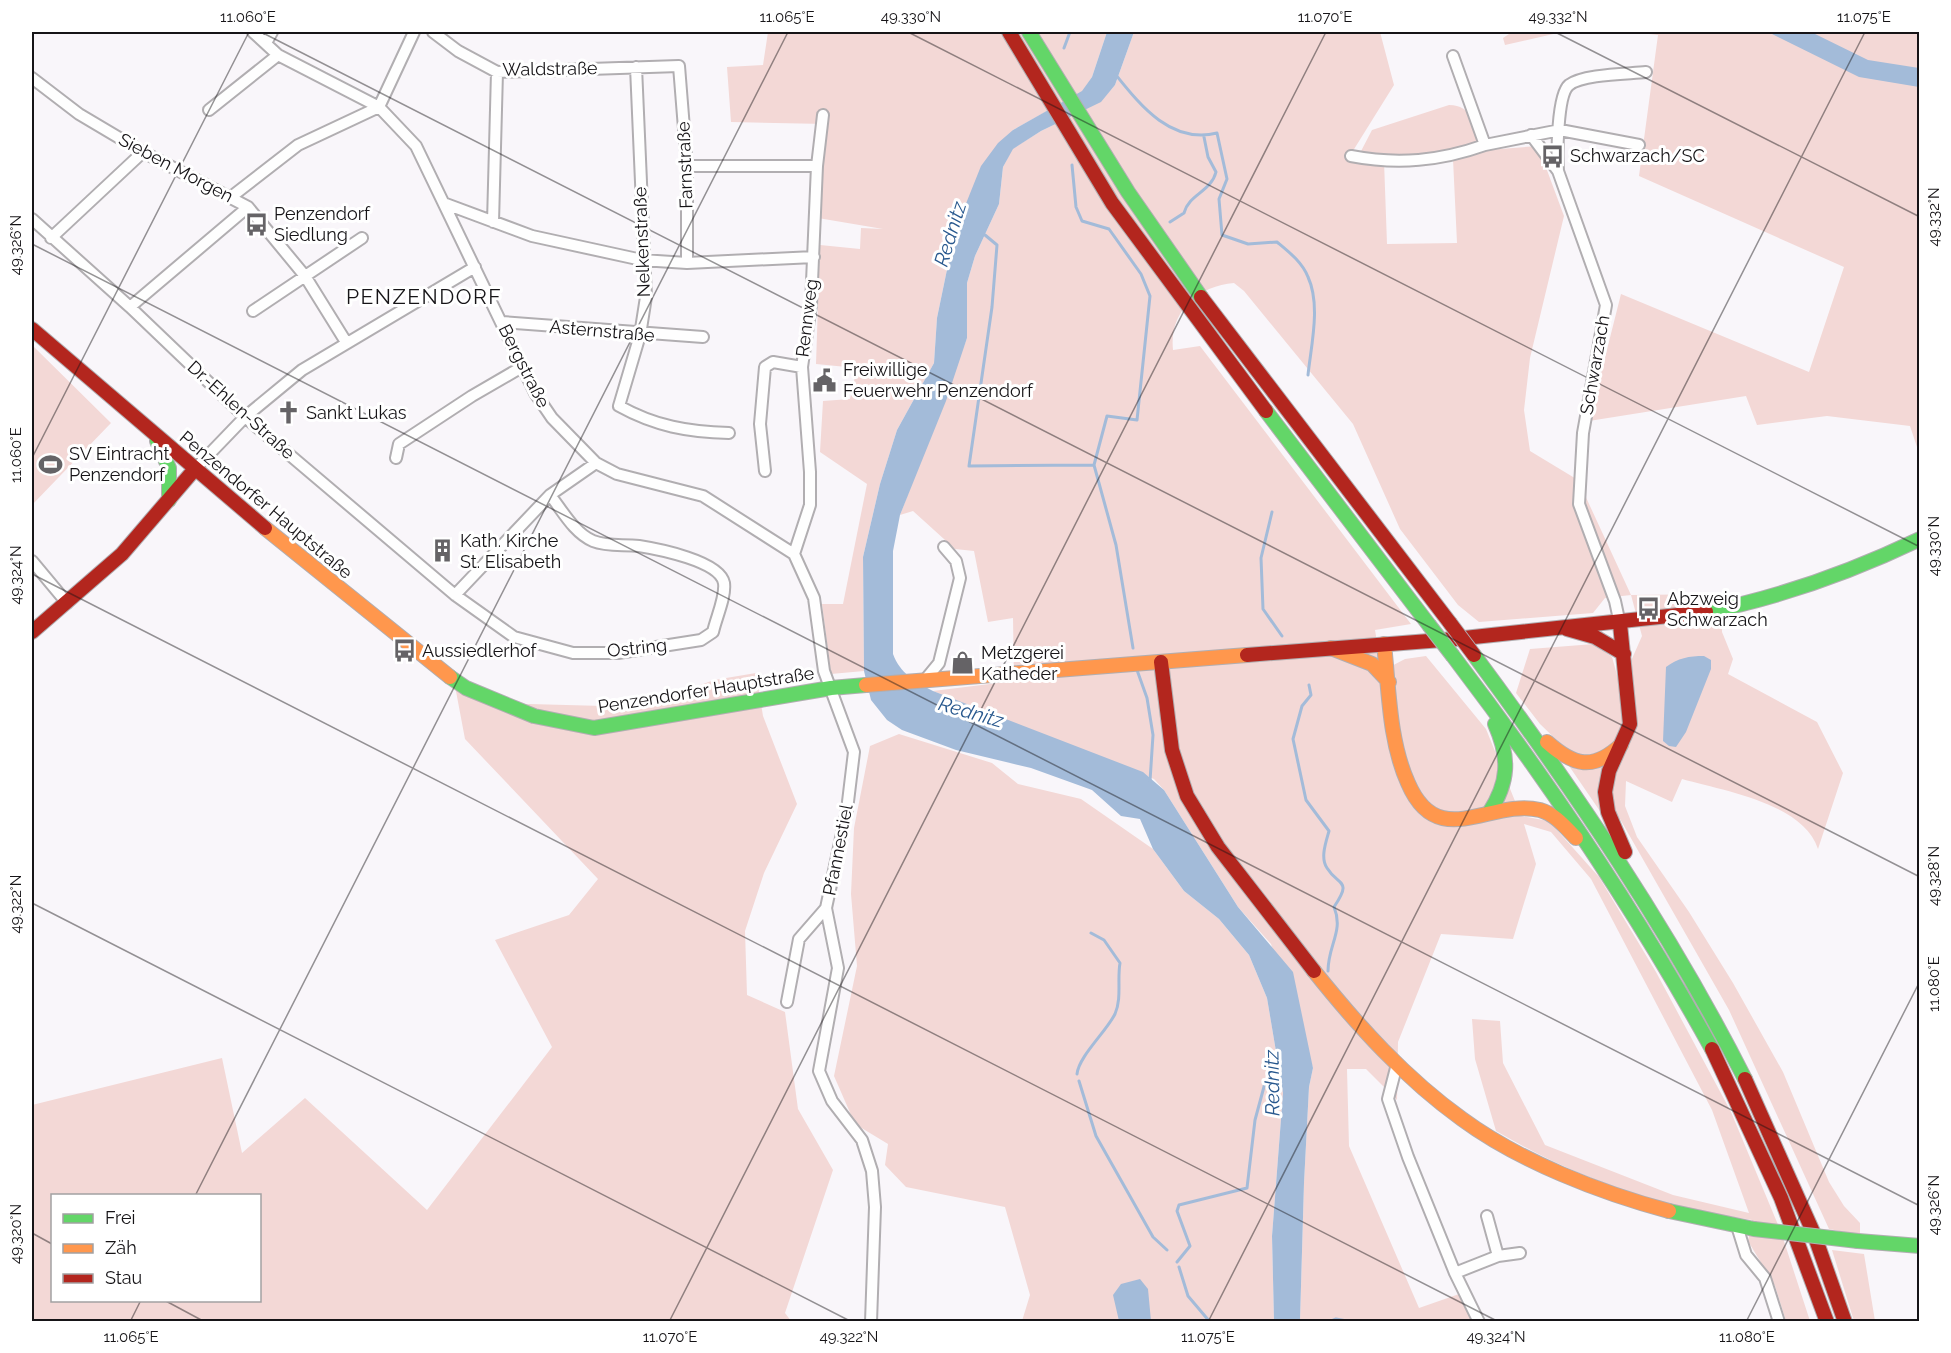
<svg xmlns="http://www.w3.org/2000/svg" width="1951" height="1353" font-family="Raleway,sans-serif">
  <style>
    .green { fill: #f3d8d6; fill-rule: evenodd }
    .water { fill: #a3bbd9 }
    .lines { fill: none; stroke-linecap: round; stroke-linejoin: round }
    .stream { stroke: #a3bbd9; stroke-width: 3 }
    .street-casing { stroke: #b1aeb1; stroke-width: 14 }
    .fast-casing { stroke: #b1aeb1; stroke-width: 16 }
    .slow-casing { stroke: #b1aeb1; stroke-width: 16 }
    .jam-casing { stroke: #b1aeb1; stroke-width: 16 }
    .street { stroke: #fefefe; stroke-width: 10 }
    .fast { stroke: #63d668; stroke-width: 14 }
    .slow { stroke: #ff974d; stroke-width: 14 }
    .jam { stroke: #b3261e; stroke-width: 14 }
    .fast-bridge-casing { stroke: #b1aeb1; stroke-width: 16; stroke-linecap: butt }
    .jam-bridge-casing { stroke: #b1aeb1; stroke-width: 16; stroke-linecap: butt }
    .fast-bridge { stroke: #63d668; stroke-width: 14 }
    .jam-bridge { stroke: #b3261e; stroke-width: 14 }
    .ticks { fill: none; stroke: #161417; stroke-width: 1.5; stroke-opacity: 0.45 }
    .labels { text-anchor: middle; stroke-width: 6; stroke-linejoin: round; paint-order: stroke }
    .street-label { font-size: 18px; fill: #161417; stroke: #fff }
    .poi-label { font-size: 18px; fill: #161417; stroke: #fff; text-anchor: start }
    .water-label { font-size: 20px; font-style: italic; fill: #28588e; stroke: #fff }
    .quarter-label { font-size: 21px; letter-spacing: 1.5px; fill: #161417; stroke: #fff }
    .neatline { fill: none; stroke: #161417; stroke-width: 2 }
    .ticks-label { font-size: 15px; text-anchor: middle; fill: #161417 }
  </style>
  <rect width="100%" height="100%" fill="#f9f6fa"/>
  <path class="green" d="M768 32H990L991 34 994 32H1107L1092 77 1082 92 1013 130 955 231 937 318 934 363 897 430 880 484 863 557 864 671 831 674 822 604H843L867 484 820 452 823 401 850 399 857 368 816 364 820 245 860 249 861 228 883 229 818 218 826 124 731 122 727 67 763 65Z
    M1134 32H1380L1394 85 1351 154 1384 161 1387 244 1457 243 1453 159 1487 150 1538 146 1564 216 1530 358 1524 410 1530 451 1578 480 1631 595 1721 594 1722 632 1733 659 1728 674 1817 722 1843 773 1818 849C1803 803 1724 791 1682 779L1672 802 1626 781 1625 806 1637 837 1689 912 1733 983 1783 1072 1829 1182 1844 1206 1860 1223V1235L1829 1229 1729 1010 1620 819 1604 817 1567 763 1568 751 1540 724 1516 693 1530 649 1594 644 1612 657 1620 686 1642 636 1631 595 1605 598 1593 613 1479 622 1458 605 1400 529 1353 424 1244 291 1234 283C1197 286 1169 312 1173 350L1200 346 1411 624 1375 630 1382 671 1405 659 1426 656 1486 729 1521 816 1549 821 1599 877 1656 972 1731 1112 1781 1232 1810 1321H1786L1775 1286 1748 1241 1752 1220C1654 1205 1582 1181 1496 1131L1475 1059 1472 1019 1500 1021 1503 1063 1545 1145 1673 1195 1749 1213 1712 1110 1591 879 1551 832 1524 824 1536 864 1513 939 1441 934 1398 1042 1397 1100 1366 1069H1347L1349 1146 1419 1308 1462 1293 1477 1321H1300L1304 1183 1309 1087 1313 1068 1271 944 1238 907 1164 790 1154 779 933 691 1014 681 1013 618 988 622 974 551 955 549 913 511 900 515 967 338V283L975 256 999 204 1003 167 1012 149 1041 131 1101 101 1115 85Z
    M1512 32H1562L1505 45 1503 38Z
    M1631 32H1919V453L1910 426 1827 416 1757 425 1746 396 1589 421 1621 294 1809 372 1844 267 1639 176 1658 35Z
    M1449 105C1473 106 1472 122 1479 142 1439 157 1400 157 1359 155L1372 130Z
    M32 345 111 423 32 505Z
    M756 673 763 716 797 804 764 873 745 931 747 995 785 1012 798 1109 833 1170 785 1313 791 1321H32V1105L222 1058 242 1153 305 1098 427 1210 552 1047 495 940 569 915 598 879 465 739 455 686 501 707 529 704 641 707 714 680ZM52 1196H260V1300H52Z
    M899 734 992 763 1018 784 1081 799 1153 849 1184 891 1219 919 1249 955 1267 998 1283 1093 1272 1236 1274 1321H1022L1030 1295 1005 1207 906 1187 885 1165 888 1144 855 1124 834 1076 857 966 851 894 854 828 870 746Z
    M1832 1250 1864 1254 1875 1321H1854Z"/>
  <path class="water" d="M1107 32H1134L1115 85 1101 102 1041 131 1013 149 1003 167 999 204 975 256 967 283V338L946 401 900 515 893 551V654C900 673 915 682 933 691L1143 772 1164 790 1238 907 1293 972 1313 1068 1309 1087 1304 1183 1300 1321H1274L1272 1236 1283 1093 1267 998 1249 955 1219 919 1184 891 1153 849 1140 819 1121 816 1092 790 1031 768 956 750 902 730 887 720 871 700 864 671 863 557 880 484 897 430 934 363 937 318 955 231 981 166 998 143 1013 130 1082 91 1092 77Z
    M1768 32H1811L1868 60 1919 68V87L1859 77Z
    M1704 656 1711 660V669L1686 732 1676 747 1669 746 1663 741 1666 667C1678 658 1689 656 1704 656Z
    M1140 1279 1148 1289 1151 1321H1119L1113 1295 1121 1284Z"/>
  <g class="lines">
    <path class="stream" d="M1064 48 1070 32
      M1116 75C1141 106 1171 144 1217 133L1227 179 1219 199 1222 235 1248 244 1277 242C1289 252 1302 262 1308 277 1321 305 1311 346 1308 375
      M1072 165 1076 207 1082 221 1109 229 1141 274 1150 296 1137 420 1107 416 1094 465 1116 545 1133 648
      M1170 222 1184 213C1189 194 1211 192 1216 172L1208 157 1204 137
      M985 235 997 245 992 307 969 466 1094 465
      M1272 512 1261 558 1263 609 1282 636
      M1137 670 1147 698 1153 735 1150 781
      M1309 685 1311 695 1302 706 1293 739 1306 800 1329 831C1326 842 1320 858 1327 868 1338 886 1353 879 1334 907 1344 931 1328 945 1328 971
      M1077 1074C1079 1056 1106 1032 1115 1014 1122 998 1117 980 1120 963L1104 940 1091 933
      M1269 1079 1281 1069
      M1269 1079 1268 1073 1277 1057
      M1079 1081 1096 1136 1153 1237 1167 1250
      M1177 1262 1190 1246 1177 1211 1179 1205 1247 1188 1255 1120 1265 1083
      M1179 1267 1188 1296 1210 1322
      M1329 1322 1336 1319 1352 1322"/>
    <defs>
      <path id="street" d="M253 32 278 55 379 107 416 146 535 393 552 418 596 463 617 474 703 496 794 554 814 598 824 671 854 752 847 810 826 908 838 968 819 1071 832 1101 862 1140 872 1171 875 1207 871 1322
        M433 32 458 51 497 72 679 66 687 166V263
        M266 43 272 32
        M1453 56 1485 145 1560 130 1639 145
        M636 67 646 297 640 335 619 406C655 426 688 432 729 433
        M32 78 79 114 143 152 248 207 305 276 346 342
        M379 107 414 32
        M209 110 278 55
        M1531 135 1558 171
        M1351 156C1398 165 1440 161 1485 145
        M687 166H817
        M231 197 298 145 379 107
        M446 204 532 236 642 260 687 263 814 257
        M32 219 130 307 245 417 455 595 514 637 573 653H618L701 640 713 632C716 618 726 597 724 583 720 561 658 549 639 546 623 544 608 547 593 541 574 533 562 510 550 495
        M493 222 497 72
        M51 238 143 152
        M130 307 248 207
        M253 311 362 238
        M502 322 703 337
        M396 458 399 444 472 396 522 367
        M194 470 245 417 302 370 475 267
        M765 471 760 424 765 367 773 362 802 367
        M794 554 810 505V472L802 367 811 305 817 166 823 115
        M32 561 67 603
        M455 595 550 495 596 463
        M1620 624 1615 601 1579 504 1583 433 1606 305 1558 171C1557 155 1557 95 1569 85 1583 74 1628 74 1646 72
        M925 680 939 663 960 578 956 561 944 547
        M787 1002 799 939 826 908
        M1397 1064 1388 1099 1408 1157 1455 1273 1479 1322
        M1737 1226 1746 1255 1765 1278 1779 1322
        M1498 1256 1520 1253
        M1455 1273 1498 1256 1487 1216"/>
      <path id="fast" d="M1029 32 1128 192 1201 297
        M1266 411 1429 625
        M157 441 169 468V500
        M1706 612C1782 597 1851 572 1920 539
        M1474 655C1574 790 1669 929 1745 1079
        M1453 656C1549 782 1636 911 1712 1049
        M450 677 466 688 534 716 594 728 831 688 866 685
        M1489 813C1509 782 1510 758 1495 724
        M1669 1211 1754 1229
        M1858 1241 1920 1246"/>
      <path id="slow" d="M265 528 450 677
        M1384 644C1389 690 1389 741 1408 783 1438 853 1490 798 1540 810 1555 814 1566 828 1576 838
        M1331 648 1372 664 1389 682
        M866 685 1247 655
        M1547 742C1574 766 1593 771 1621 745
        M1314 971C1358 1026 1405 1078 1462 1119 1519 1161 1601 1193 1669 1211"/>
      <path id="jam" d="M1009 32 1112 203 1266 411
        M1201 297 1450 623
        M32 329 265 528
        M1620 624 1630 724 1609 771 1605 792 1608 812 1625 852
        M1567 629 1595 637 1624 654
        M32 632 122 554 194 470
        M1247 655 1455 639 1706 612
        M1161 662 1172 750 1187 796 1218 847 1314 971
        M1712 1049 1781 1198 1827 1322
        M1745 1079 1814 1234 1845 1322"/>
    </defs>
    <use href="#street" class="street-casing"/>
    <use href="#fast" class="fast-casing"/>
    <use href="#slow" class="slow-casing"/>
    <use href="#jam" class="jam-casing"/>
    <use href="#street" class="street"/>
    <use href="#fast" class="fast"/>
    <use href="#slow" class="slow"/>
    <use href="#jam" class="jam"/>
    <defs>
      <path id="fast-bridge" d="M1429 625 1453 656
        M1754 1229 1858 1241"/>
      <path id="jam-bridge" d="M1450 623 1474 655"/>
    </defs>
    <use href="#fast-bridge" class="fast-bridge-casing"/>
    <use href="#jam-bridge" class="jam-bridge-casing"/>
    <use href="#fast-bridge" class="fast-bridge"/>
    <use href="#jam-bridge" class="jam-bridge"/>
  </g>
  <path class="ticks" d="M261 32 1920 877M908 32 1920 547M1555 32 1920 217M32 244 1920 1206M32 458 249 32M32 574 1499 1322M32 903 852 1322M195 1196 788 32M32 1233 52 1244M164 1300 205 1322M130 1322 141 1300M669 1322 1326 32M1208 1322 1865 32M1746 1322 1920 981"/>
  <defs>
    <symbol id="bus-bare" viewBox="-9 -9 18 18"><path d="M-5-6H5V4H4V6H2V4H-2V6H-4V4H-5ZM-3.5-4V0h7V-4ZM-3.5 1.2v1.5H-2V1.2ZM2 1.2v1.5H3.5V1.2Z" fill="#656366" stroke="#fff" stroke-width="2.5" paint-order="stroke"/></symbol>
    <symbol id="civic-bare" viewBox="-9 -9 18 18"><path d="M-.6-6.5H3V-4.5H.6V-3L4-1V1h2V6H-6V1h2V-1L-.6-3ZM-1.2 2.5V6h2.4V2.5Z" fill="#656366" stroke="#fff" stroke-width="2.5" paint-order="stroke"/></symbol>
    <symbol id="church-bare" viewBox="-9 -9 18 18"><path d="M-1.2-6h2.4v3.5h3.3v2.4h-3.3V6h-2.4V-.1h-3.3v-2.4h3.3Z" fill="#656366" stroke="#fff" stroke-width="2.5" paint-order="stroke"/></symbol>
    <symbol id="stadium-bare" viewBox="-9 -9 18 18"><path d="M0-5a6.5 5 0 1 0 0 10a6.5 5 0 1 0 0-10ZM-3.5-1.8h7v3.6h-7Z" fill="#656366" stroke="#fff" stroke-width="2.5" paint-order="stroke"/></symbol>
    <symbol id="building-bare" viewBox="-9 -9 18 18"><path d="M-4-6H4V6H1V3H-1V6H-4ZM-2.5-4.3h1.7v1.8h-1.7ZM.8-4.3h1.7v1.8H.8ZM-2.5-1h1.7V.8h-1.7ZM.8-1h1.7V.8H.8Z" fill="#656366" stroke="#fff" stroke-width="2.5" paint-order="stroke"/></symbol>
    <symbol id="shop-bare" viewBox="-9 -9 18 18"><path d="M-5-2.5h2.3a2.7 3.5 0 0 1 5.4 0H5L5.5 6h-11ZM-1.5-2.5h3a1.5 2.3 0 0 0-3 0Z" fill="#656366" stroke="#fff" stroke-width="2.5" paint-order="stroke"/></symbol>
  </defs>
  <g fill-rule="evenodd">
    <use href="#bus-bare" x="1536" y="140" width="33" height="33"/>
    <use href="#bus-bare" x="240" y="208" width="33" height="33"/>
    <use href="#civic-bare" x="808" y="364" width="33" height="33"/>
    <use href="#church-bare" x="272" y="396" width="33" height="33"/>
    <use href="#stadium-bare" x="34" y="448" width="33" height="33"/>
    <use href="#building-bare" x="426" y="534" width="33" height="33"/>
    <use href="#bus-bare" x="1632" y="592" width="33" height="33"/>
    <use href="#bus-bare" x="388" y="634" width="33" height="33"/>
    <use href="#shop-bare" x="946" y="646" width="33" height="33"/>
  </g>
  <g class="labels">
    <g class="street-label">
      <text transform="translate(550 69) rotate(-1)" y="6">Waldstraße</text>
      <text transform="translate(685 165) rotate(-92)" y="6">Farnstraße</text>
      <text transform="translate(176 168) rotate(28)" y="6">Sieben Morgen</text>
      <text transform="translate(642 242) rotate(-92)" y="6">Nelkenstraße</text>
      <text transform="translate(807 318) rotate(-83)" y="6">Rennweg</text>
      <text transform="translate(602 331) rotate(5)" y="6">Asternstraße</text>
      <text transform="translate(1595 365) rotate(-80)" y="6">Schwarzach</text>
      <text transform="translate(524 366) rotate(63)" y="6">Bergstraße</text>
      <text transform="translate(241 410) rotate(42)" y="6">Dr.-Ehlen-Straße</text>
      <text transform="translate(266 505) rotate(40)" y="6">Penzendorfer Hauptstraße</text>
      <text transform="translate(637 648) rotate(-6)" y="6">Ostring</text>
      <text transform="translate(706 690) rotate(-9)" y="6">Penzendorfer Hauptstraße</text>
      <text transform="translate(838 850) rotate(-79)" y="6">Pfannestiel</text>
    </g>
    <g class="poi-label">
      <text x="1570" y="162">Schwarzach/SC</text>
      <text x="274" y="220">Penzendorf<tspan x="274" dy="21">Siedlung</tspan></text>
      <text x="843" y="376">Freiwillige<tspan x="843" dy="21">Feuerwehr Penzendorf</tspan></text>
      <text x="306" y="419">Sankt Lukas</text>
      <text x="69" y="460">SV Eintracht<tspan x="69" dy="21">Penzendorf</tspan></text>
      <text x="460" y="547">Kath. Kirche<tspan x="460" dy="21">St. Elisabeth</tspan></text>
      <text x="1667" y="605">Abzweig<tspan x="1667" dy="21">Schwarzach</tspan></text>
      <text x="422" y="657">Aussiedlerhof</text>
      <text x="981" y="659">Metzgerei<tspan x="981" dy="21">Katheder</tspan></text>
    </g>
    <g class="water-label">
      <text transform="translate(950 234) rotate(-73)" y="7">Rednitz</text>
      <text transform="translate(971 712) rotate(16)" y="7">Rednitz</text>
      <text transform="translate(1272 1083) rotate(-91)" y="7">Rednitz</text>
    </g>
    <g class="quarter-label">
      <text x="424" y="304">PENZENDORF</text>
    </g>
  </g>
  <rect width="1951" height="1353" fill="none" stroke="#ffffff" stroke-width="66"/>
  <rect x="51" y="1194" width="210" height="108" fill="#ffffff" stroke="#a2a1a2" stroke-width="1.5"/>
  <rect x="63" y="1214" width="30" height="9" fill="#63d668" stroke="#a2a1a2" stroke-width="1.5"/>
  <text x="105" y="1224" font-size="18" fill="#161417">Frei</text>
  <rect x="63" y="1244" width="30" height="9" fill="#ff974d" stroke="#a2a1a2" stroke-width="1.5"/>
  <text x="105" y="1254" font-size="18" fill="#161417">Zäh</text>
  <rect x="63" y="1274" width="30" height="9" fill="#b3261e" stroke="#a2a1a2" stroke-width="1.5"/>
  <text x="105" y="1284" font-size="18" fill="#161417">Stau</text>
  <rect x="33" y="33" width="1885" height="1287" class="neatline"/>
  <g class="ticks-label">
    <text x="248" y="22">11.060°E</text>
    <text x="787" y="22">11.065°E</text>
    <text x="911" y="22">49.330°N</text>
    <text x="1325" y="22">11.070°E</text>
    <text x="1558" y="22">49.332°N</text>
    <text x="1864" y="22">11.075°E</text>
    <text transform="translate(1934 217) rotate(-90)" y="5">49.332°N</text>
    <text transform="translate(16 245) rotate(-90)" y="5">49.326°N</text>
    <text transform="translate(16 455) rotate(-90)" y="5">11.060°E</text>
    <text transform="translate(1934 546) rotate(-90)" y="5">49.330°N</text>
    <text transform="translate(16 575) rotate(-90)" y="5">49.324°N</text>
    <text transform="translate(1934 876) rotate(-90)" y="5">49.328°N</text>
    <text transform="translate(16 904) rotate(-90)" y="5">49.322°N</text>
    <text transform="translate(1934 984) rotate(-90)" y="5">11.080°E</text>
    <text transform="translate(1934 1205) rotate(-90)" y="5">49.326°N</text>
    <text transform="translate(16 1234) rotate(-90)" y="5">49.320°N</text>
    <text x="131" y="1342">11.065°E</text>
    <text x="670" y="1342">11.070°E</text>
    <text x="849" y="1342">49.322°N</text>
    <text x="1208" y="1342">11.075°E</text>
    <text x="1496" y="1342">49.324°N</text>
    <text x="1747" y="1342">11.080°E</text>
  </g>
</svg>
